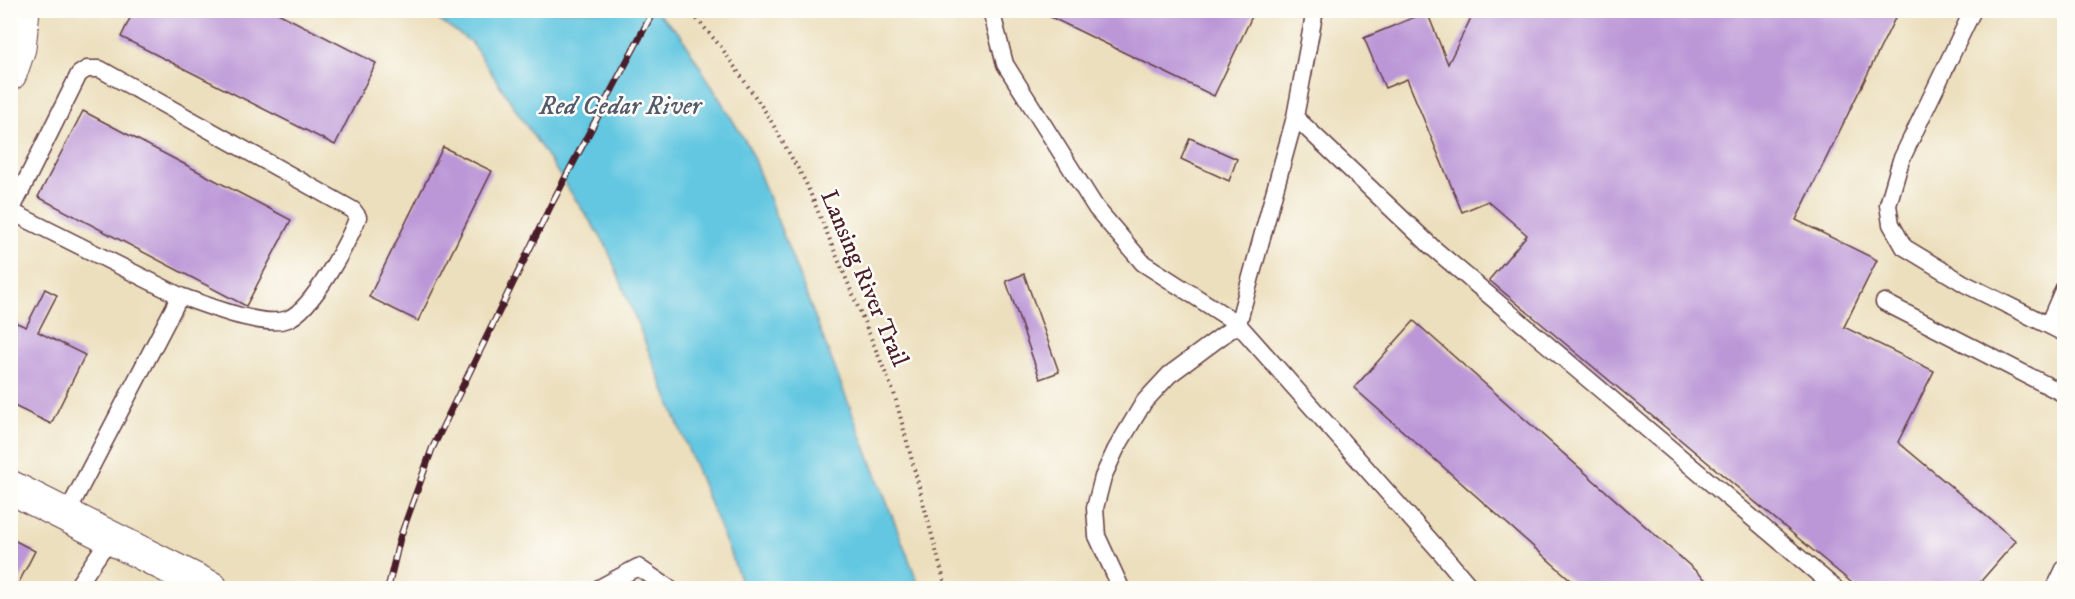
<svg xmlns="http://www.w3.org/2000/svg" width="2075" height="599" font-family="'IM FELL DW Pica',serif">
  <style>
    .water { fill: #63c7e1; stroke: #567386; stroke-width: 1.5 }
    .building { fill: #bc97d7 }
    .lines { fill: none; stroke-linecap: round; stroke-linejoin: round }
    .lane-casing { stroke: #623c41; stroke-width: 19 }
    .street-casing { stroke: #623c41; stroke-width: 35 }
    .path { stroke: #623c41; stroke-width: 4; stroke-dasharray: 1.5 4.5; stroke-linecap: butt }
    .lane { stroke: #fff; stroke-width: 16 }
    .street { stroke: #fff; stroke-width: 33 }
    .rail-casing { stroke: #4a1f2b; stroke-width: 7 }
    .rail { stroke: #fdfcf7; stroke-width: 4.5; stroke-dasharray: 14; stroke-linecap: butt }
    .labels { text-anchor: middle; stroke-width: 5; stroke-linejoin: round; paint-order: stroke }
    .street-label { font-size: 24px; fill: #4a1f2b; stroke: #fdfcf7 }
    .water-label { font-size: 26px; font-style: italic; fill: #535a6b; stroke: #fdfcf7 }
  </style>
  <rect width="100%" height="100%" fill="#fdfcf7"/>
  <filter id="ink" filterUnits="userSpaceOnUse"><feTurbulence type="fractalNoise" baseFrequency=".0167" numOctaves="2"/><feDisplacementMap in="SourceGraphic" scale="12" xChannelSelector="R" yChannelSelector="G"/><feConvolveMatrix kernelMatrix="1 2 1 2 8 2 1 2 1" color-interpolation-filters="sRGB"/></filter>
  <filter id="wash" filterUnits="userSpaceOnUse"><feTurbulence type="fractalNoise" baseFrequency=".008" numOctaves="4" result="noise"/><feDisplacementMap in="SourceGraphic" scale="24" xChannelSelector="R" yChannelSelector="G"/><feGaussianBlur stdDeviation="1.35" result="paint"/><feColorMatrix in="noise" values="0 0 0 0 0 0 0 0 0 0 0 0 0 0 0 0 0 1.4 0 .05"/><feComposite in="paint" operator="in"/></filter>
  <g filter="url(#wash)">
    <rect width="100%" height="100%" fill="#ecdfbd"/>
    <path class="water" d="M425 11H655L680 34 749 147 920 588H744L606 245 471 42Z"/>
    <g id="blocks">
      <path class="building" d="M134 10H272L376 63 335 145 121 37Z
        M1036 10H1255L1214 96Z
        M1475 10H1899L1796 220 1877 260 1844 327 1934 371 1898 442 2016 541 1975 588H1858L1489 280 1527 235 1488 201 1462 212 1407 79 1385 88 1364 38 1427 12 1448 64Z
        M83 111 291 220 246 306 38 197Z
        M1190 138 1237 159 1229 181 1181 159Z
        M443 147 492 171 418 321 369 297Z
        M1024 274 1059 372 1040 379 1006 281Z
        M45 289 57 295 38 332 85 355 51 424 10 404V320L26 327Z
        M1414 321 1715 588H1580L1354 388Z
        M10 538 35 551 16 588H10Z"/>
    </g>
  </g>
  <g filter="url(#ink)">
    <use href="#blocks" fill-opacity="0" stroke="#623c41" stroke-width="1.5"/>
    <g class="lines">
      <defs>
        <path id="lane" d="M991 10 1005 64 1096 208 1143 263 1238 324 1169 375 1144 402 1116 449 1103 477 1095 508 1097 536 1121 588
          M1315 10 1295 117 1238 324 1444 556 1471 588
          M1973 10 1901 160 1888 205 1891 224 1904 247 1965 284 2064 333
          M1295 117 1432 247 1835 588
          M10 211 180 296 66 515
          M11 211 79 74 87 69H100L353 210 358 217C348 242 313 309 288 319 264 329 204 304 180 296
          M1884 302 2064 394
          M2048 325 2064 288
          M76 588 110 538
          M599 588 638 567 669 588
          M2055 588 2064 569"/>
        <path id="street" d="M10 74 19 48 23 10
          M10 487 211 588"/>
      </defs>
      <use href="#lane" class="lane-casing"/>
      <use href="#street" class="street-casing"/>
      <path class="path" d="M689 10 721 47 767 114 806 183 894 393 946 588"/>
      <use href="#lane" class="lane"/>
      <use href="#street" class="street"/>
      <defs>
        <path id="rail" d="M388 588 400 538 432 449 551 205 654 10"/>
      </defs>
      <use href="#rail" class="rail-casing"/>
      <use href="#rail" class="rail"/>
    </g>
  </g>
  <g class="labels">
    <g class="street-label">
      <text transform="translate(865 278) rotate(67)" y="8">Lansing River Trail</text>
    </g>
    <g class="water-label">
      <text x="620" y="114">Red Cedar River</text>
    </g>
  </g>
  <rect width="2075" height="599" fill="none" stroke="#fdfcf7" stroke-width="36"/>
</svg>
